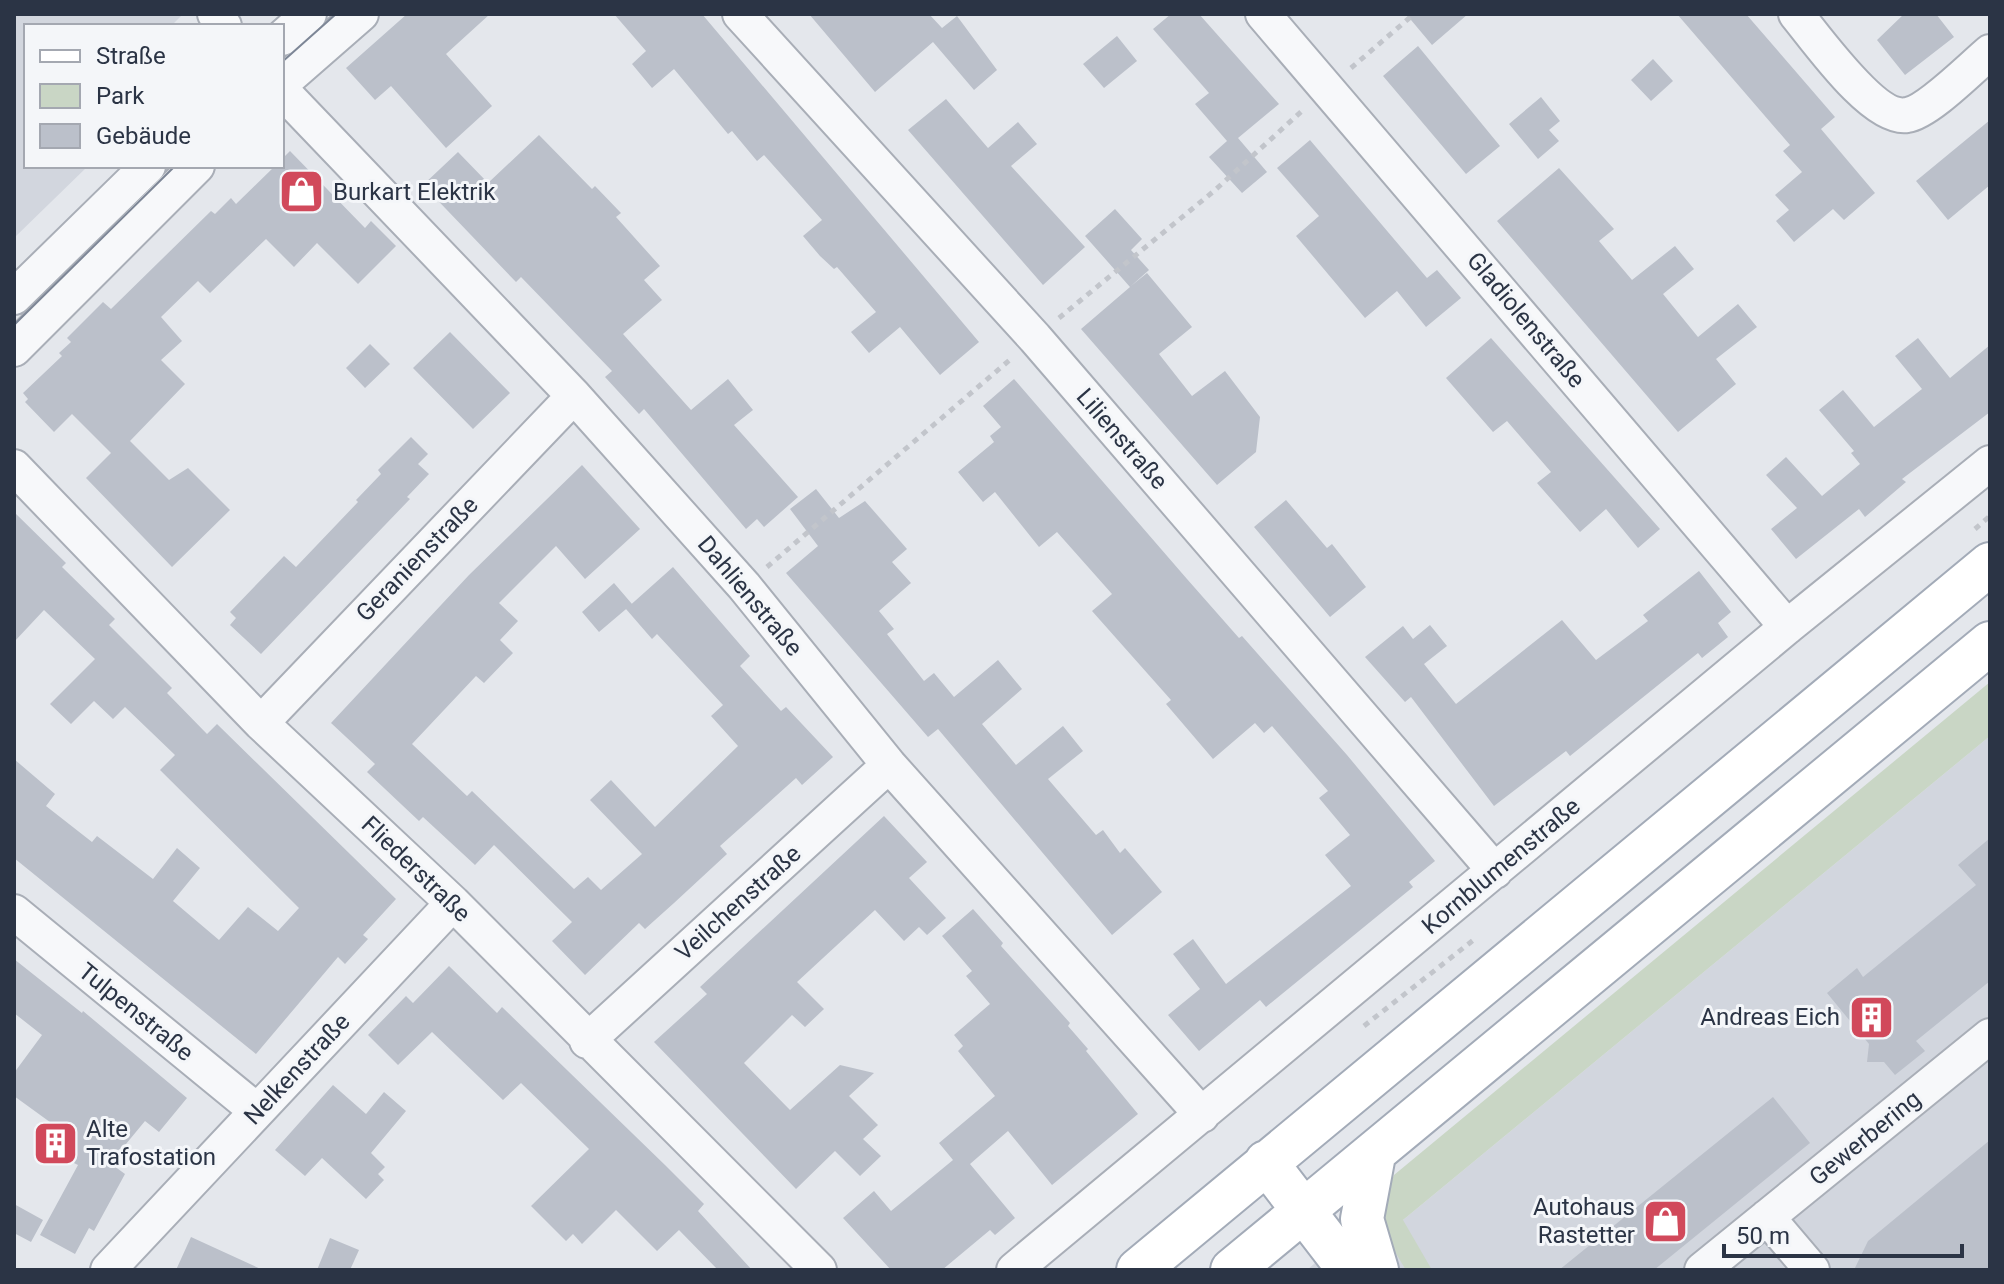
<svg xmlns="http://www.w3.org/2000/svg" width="2004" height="1284" font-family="Roboto,sans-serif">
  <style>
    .built { fill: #d2d6de }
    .green { fill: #c9d6c5 }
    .building { fill: #bbc0ca }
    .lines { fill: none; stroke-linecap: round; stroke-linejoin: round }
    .minor-casing { stroke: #a9aeb7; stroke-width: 38 }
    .major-casing { stroke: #a3abb8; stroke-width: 46 }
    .path { stroke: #c2c5cb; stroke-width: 5; stroke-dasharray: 6 6; stroke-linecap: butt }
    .minor { stroke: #f7f8fa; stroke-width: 34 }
    .major { stroke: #fff; stroke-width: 42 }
    .tram { stroke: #7d8696; stroke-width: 2 }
    .labels { text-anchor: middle; stroke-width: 6; stroke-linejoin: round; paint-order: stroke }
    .poi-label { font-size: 24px; fill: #2b3445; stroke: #f4f6f9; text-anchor: start }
    .street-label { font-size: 24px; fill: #2b3445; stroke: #f4f6f9 }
  </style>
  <rect width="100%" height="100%" fill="#e4e7ec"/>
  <path class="built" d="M14 14H183L171 26H26V166H88L14 238Z
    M1990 736V1270H1307L1383 1204 1403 1220Z"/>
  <path class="green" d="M1990 682V736L1403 1220 1432 1270H1406C1383 1234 1378 1216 1394 1175Z"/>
  <path class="building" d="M407 14H490L446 54 492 106 446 148 391 86 375 100 346 68Z
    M614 14H702L979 342 940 375 900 327 869 353 851 332 876 312 837 267 834 269 820 256 803 236 822 220 764 155 757 161 732 131 728 134 674 69 652 88 632 64 646 51Z
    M809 14H929L942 28 957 16 997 70 974 90 933 42 875 92Z
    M1171 14H1199L1279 104 1238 138 1267 172 1242 193 1209 157 1227 141 1195 104 1209 93 1153 29Z
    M1406 14H1468L1432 45Z
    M1677 14H1746L1835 117 1821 129 1875 193 1844 220 1833 209 1794 242 1776 221 1789 210 1775 195 1802 172 1783 151 1790 145Z
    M1904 14H1936L1954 37 1905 75 1877 40Z
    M1117 36 1137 61 1104 88 1083 64Z
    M1418 46 1500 146 1466 174 1383 76Z
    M1653 59 1673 81 1651 101 1631 80Z
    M1541 97 1560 121 1549 130 1559 141 1538 159 1509 124Z
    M946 99 988 148 1018 122 1037 144 1011 166 1085 247 1043 285 908 130Z
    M1990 120V185L1948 220 1916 181Z
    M539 135 592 189 595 186 621 213 616 217 660 266 644 280 662 300 623 334 691 410 728 379 753 410 734 425 798 497 764 527 757 519 746 529 644 409 639 414 605 377 612 371 521 277 516 282 423 185 458 152 488 183Z
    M1310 140 1427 278 1437 270 1461 298 1426 327 1397 291 1365 318 1296 236 1319 216 1277 168Z
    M290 151 365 228 371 221 396 246 358 284 317 243 294 267 266 239 210 293 198 281 161 317 182 341 161 360 185 384 130 441 169 480 188 468 230 510 172 567 86 478 111 453 72 414 54 432 25 402 28 399 23 393 62 356 59 353 71 342 67 338 103 302 111 309 211 211 215 214 231 198 236 204 275 166H282V159Z
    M1559 168 1614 229 1599 241 1632 280 1675 246 1694 269 1663 294 1698 337 1738 304 1757 327 1716 359 1736 384 1678 432 1497 221Z
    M1115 209 1142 239 1131 250 1149 270 1131 286 1147 273 1192 327 1159 354 1192 396 1225 371 1260 417 1256 452 1217 485 1081 329 1130 287 1085 236Z
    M450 332 510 393 473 429 413 368Z
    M1491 338 1660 529 1638 548 1606 509 1580 532 1537 483 1551 472 1507 421 1493 432 1446 378Z
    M1918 338 1950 378 1990 345V412L1902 479 1906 482 1865 517 1859 509 1796 559 1771 529 1797 508 1766 475 1786 457 1822 496 1860 464 1851 453 1854 451 1819 410 1843 390 1874 427 1922 389 1895 356Z
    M370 344 390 364 365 388 346 368Z
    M1014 379 1187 579 1239 638 1242 636 1347 755 1435 861 1409 882 1413 887 1266 1007 1260 1000 1199 1051 1168 1015 1200 989 1173 954 1193 939 1226 984 1351 886 1325 855 1350 835 1319 798 1328 791 1272 726 1264 733 1255 723 1213 759 1166 704 1171 700 1092 611 1112 594 1057 532 1039 547 995 492 983 502 958 472 994 442 990 436 1001 427 983 406Z
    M411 437 428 454 418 464 429 474 407 497 410 499 261 654 230 625 236 618 230 612 284 556 296 567 358 502 356 500 381 474 378 470Z
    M582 465 640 529 585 579 556 546 499 603 518 621 500 640 513 653 484 683 476 676 412 744 467 796 472 791 574 889 588 877 601 890 642 854 590 800 611 780 655 827 738 746 711 716 723 705 657 634 652 639 626 609 673 567 750 656 740 666 781 711 786 707 833 757 802 785 796 778 720 846 727 854 674 903 645 929 639 923 585 975 552 941 572 922 494 845 475 865 423 817 419 821 367 772 375 764 331 723 469 575Z
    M816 489 839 518 865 501 907 549 892 562 911 583 879 611 894 629 887 634 924 681 934 673 954 697 998 660 1022 689 982 724 1016 765 1063 726 1083 751 1048 779 1096 835 1103 830 1120 853 1125 848 1162 892 1112 935 938 729 928 737 786 573 818 546 790 509Z
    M1286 500 1327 548 1332 544 1366 587 1330 617 1254 527Z
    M14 512 66 563 62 567 115 619 109 625 172 688 167 693 207 734 217 724 396 899 363 935 368 939 345 964 338 957 256 1054 14 858V759L55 794 46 806 92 842 97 836 153 879 177 848 200 868 173 901 219 940 248 907 278 931 299 908 160 770 175 755 125 707 113 719 94 701 71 724 50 704 95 659 44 610 14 642Z
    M1699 571 1731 612 1718 623 1728 637 1702 658 1698 653 1570 756 1566 751 1494 806 1411 697 1405 702 1365 657 1403 626 1413 639 1430 625 1447 646 1424 664 1456 704 1562 620 1596 660 1648 621 1643 615Z
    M614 583 632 604 599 632 582 612Z
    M884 816 927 862 909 878 946 918 927 935 919 927 904 941 875 910 797 982 824 1009 805 1027 792 1015 744 1063 790 1110 840 1065 874 1073 849 1096 878 1125 863 1139 881 1156 860 1176 835 1151 796 1189 654 1042 707 994 700 987Z
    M1990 838V981L1916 1041 1925 1051 1895 1075 1884 1062H1867L1869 1044 1827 993 1857 968 1863 977 1976 885 1958 865Z
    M973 909 1003 943 1001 946 1070 1023 1068 1026 1088 1049 1086 1051 1138 1114 1052 1185 1008 1131 970 1164 1015 1218 995 1235 990 1230 942 1270H891L843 1218 874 1191 891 1211 953 1160 939 1143 995 1096 958 1051 963 1046 954 1035 990 1004 966 976 972 971 942 936Z
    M14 959 82 1013 83 1011 187 1098 159 1132 145 1121 126 1144 114 1166 125 1174 94 1231 89 1228 75 1254 40 1235 78 1165 43 1148 54 1125 14 1096V1073L42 1035 14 1013Z
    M449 966 497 1013 502 1007 665 1165 704 1204 698 1211 752 1270H718L679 1230 657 1251 616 1210 582 1244 573 1234 566 1241 531 1206 589 1149 521 1083 503 1100 432 1032 398 1065 368 1035 406 996 413 1003Z
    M333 1085 366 1114 384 1092 406 1111 371 1153 385 1167 378 1174 384 1180 366 1199 322 1158 305 1176 275 1150Z
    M1773 1097 1810 1143 1654 1270H1559Z
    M1990 1140V1270H1854L1868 1241Z
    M14 1204 43 1220 31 1242 14 1233Z
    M191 1237 263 1270H176Z
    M330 1238 359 1250 350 1270H317Z"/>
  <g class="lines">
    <defs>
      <path id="minor" d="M215 14 224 26
        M740 14 1035 338 1495 871
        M1263 14 1787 627
        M1796 14C1816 38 1874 121 1907 115 1928 112 1972 67 1990 52
        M282 38 309 14
        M282 83 361 14
        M282 91 574 396 744 586 889 765 1202 1115
        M14 297 148 166
        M14 349 197 166
        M14 467 261 723 453 903 819 1270
        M261 723 574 396
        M14 912 257 1111
        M587 1041 889 765
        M1767 1217 1812 1270
        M108 1270 453 903
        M1014 1270 1787 627 1990 463
        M1702 1270 1990 1036"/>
      <path id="major" d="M1374 1155 1362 1219 1377 1270
        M1266 1162 1349 1270
        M1138 1270 1990 564
        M1232 1270 1990 643"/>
    </defs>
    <use href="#minor" class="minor-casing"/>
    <use href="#major" class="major-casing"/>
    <path class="path" d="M1351 68 1414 14
      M1059 318 1214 191 1304 109
      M1975 529 1990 516
      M767 567 1012 358
      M1364 1026 1476 938"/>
    <use href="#minor" class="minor"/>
    <use href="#major" class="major"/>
    <path class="tram" d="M282 62 336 14
      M14 325 175 166"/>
  </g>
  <defs>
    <symbol id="shop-square" viewBox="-11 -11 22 22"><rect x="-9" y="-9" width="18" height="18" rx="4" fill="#d1495b" stroke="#f4f6f9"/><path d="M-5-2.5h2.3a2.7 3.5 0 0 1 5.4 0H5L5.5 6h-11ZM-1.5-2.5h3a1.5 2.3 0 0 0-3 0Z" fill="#fff"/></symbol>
    <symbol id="building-square" viewBox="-11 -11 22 22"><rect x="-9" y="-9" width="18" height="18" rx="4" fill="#d1495b" stroke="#f4f6f9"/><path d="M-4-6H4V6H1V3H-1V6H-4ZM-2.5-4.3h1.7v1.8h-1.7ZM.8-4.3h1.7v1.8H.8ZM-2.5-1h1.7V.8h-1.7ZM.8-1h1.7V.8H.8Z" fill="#fff"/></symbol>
  </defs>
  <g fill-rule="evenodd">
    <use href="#shop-square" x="276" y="166" width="51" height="51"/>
    <use href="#building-square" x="1846" y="992" width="51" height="51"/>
    <use href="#building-square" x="30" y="1118" width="51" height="51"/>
    <use href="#shop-square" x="1640" y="1196" width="51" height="51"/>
  </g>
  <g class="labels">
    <g class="poi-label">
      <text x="333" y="200">Burkart Elektrik</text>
      <text x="1840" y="1025" text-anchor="end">Andreas Eich</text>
      <text x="86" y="1137">Alte<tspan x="86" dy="28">Trafostation</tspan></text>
      <text x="1635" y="1215" text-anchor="end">Autohaus<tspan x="1635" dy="28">Rastetter</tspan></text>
    </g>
    <g class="street-label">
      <text transform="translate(1526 320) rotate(50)" y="8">Gladiolenstraße</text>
      <text transform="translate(1122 439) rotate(49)" y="8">Lilienstraße</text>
      <text transform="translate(417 559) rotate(-46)" y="8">Geranienstraße</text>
      <text transform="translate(750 596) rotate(50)" y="8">Dahlienstraße</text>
      <text transform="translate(1501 866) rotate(-40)" y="8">Kornblumenstraße</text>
      <text transform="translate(416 869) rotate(44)" y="8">Fliederstraße</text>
      <text transform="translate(738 903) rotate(-42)" y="8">Veilchenstraße</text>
      <text transform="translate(136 1012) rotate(39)" y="8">Tulpenstraße</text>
      <text transform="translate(297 1069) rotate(-47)" y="8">Nelkenstraße</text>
      <text transform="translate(1865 1138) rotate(-39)" y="8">Gewerbering</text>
    </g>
  </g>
  <rect width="2004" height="1284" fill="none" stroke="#2b3445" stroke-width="32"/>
  <rect x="24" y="24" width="260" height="144" fill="#f4f6f9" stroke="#a4a8b1" stroke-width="2"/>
  <rect x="40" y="50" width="40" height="12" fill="#ffffff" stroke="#a4a8b1" stroke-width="2"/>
  <text x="96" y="64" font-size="24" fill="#2b3445">Straße</text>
  <rect x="40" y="84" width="40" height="24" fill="#c9d6c5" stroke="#a4a8b1" stroke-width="2"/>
  <text x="96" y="104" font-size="24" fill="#2b3445">Park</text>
  <rect x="40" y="124" width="40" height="24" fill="#bbc0ca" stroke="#a4a8b1" stroke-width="2"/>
  <text x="96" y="144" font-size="24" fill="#2b3445">Gebäude</text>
  <path d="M1724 1244v12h238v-12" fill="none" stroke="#2b3445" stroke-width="4"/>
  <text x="1736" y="1244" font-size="24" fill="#2b3445" stroke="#f4f6f9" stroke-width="6" paint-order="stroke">50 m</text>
</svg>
